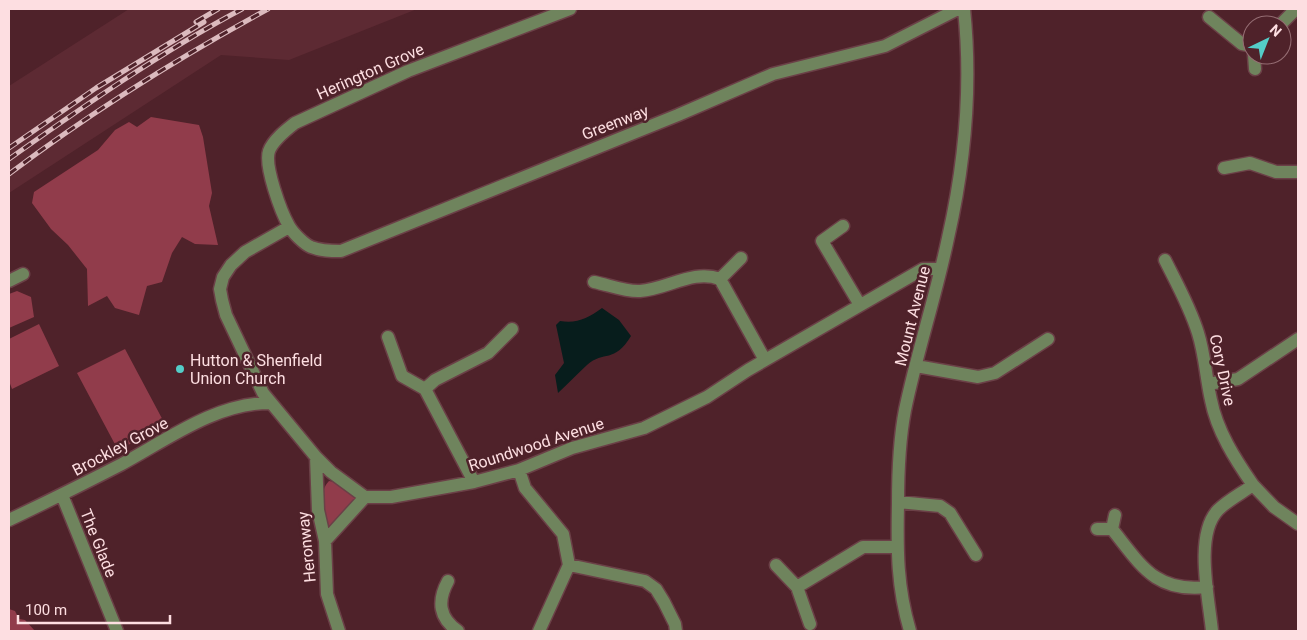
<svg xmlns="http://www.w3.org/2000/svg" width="1307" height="640" font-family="Roboto,sans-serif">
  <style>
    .built { fill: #5d2a33 }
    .green { fill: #913c4b }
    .water { fill: #071d1c }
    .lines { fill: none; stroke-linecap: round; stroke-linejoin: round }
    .minor-casing { stroke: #6b4047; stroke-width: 15 }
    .minor { stroke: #6f845d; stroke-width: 12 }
    .rail-casing { stroke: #dbbabe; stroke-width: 5 }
    .rail { stroke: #4f222a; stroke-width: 3; stroke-dasharray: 9; stroke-linecap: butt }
    .poi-dot { fill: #54cdc8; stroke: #4f222a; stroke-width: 2 }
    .labels { text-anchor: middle; stroke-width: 5; stroke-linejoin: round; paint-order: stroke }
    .street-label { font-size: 16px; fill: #fddee1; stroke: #4f222a }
    .poi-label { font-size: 16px; fill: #fddee1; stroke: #4f222a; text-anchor: start }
  </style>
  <rect width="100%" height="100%" fill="#4f222a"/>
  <path class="built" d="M129 9H417L289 60 221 55 9 193V86Z"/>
  <path class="green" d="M151 117 199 125 203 137 212 193 209 206 218 245 195 244 182 237 172 253 162 282 147 286 139 315 115 308 107 296 88 306 87 269 68 245 51 229 32 203 34 192 98 150 115 130 129 122 137 127Z
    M17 291 31 297 34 317 9 328V294Z
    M39 324 59 366 12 389 9 381V339Z
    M125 349 166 426 118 450 77 373Z
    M329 481 335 482 359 498 329 532C324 518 317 493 329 481Z
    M9 609 15 611 19 619 25 620 35 631H9Z"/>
  <path class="water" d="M602 308 619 320 631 336C614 364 604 350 587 365 577 374 568 384 558 393L555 375 564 363 556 325 560 321C577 324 588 318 602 308Z"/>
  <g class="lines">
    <defs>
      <path id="minor" d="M570 9 408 71 295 123C286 130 273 140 269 151 264 166 281 212 289 226 293 233 304 244 311 247 321 251 331 251 341 251L678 115 773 74 885 46 958 9
        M1209 17 1242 44 1252 46
        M1280 25 1296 9
        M1254 55 1255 69
        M1224 168 1250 163 1276 172H1298
        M843 226 822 241 860 305
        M289 227 245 252 231 265 223 277 220 289 222 300 226 315 263 393 316 457 331 472 365 497H391L474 482 519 470 572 448 644 428 707 397 748 370 923 269H940
        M1165 260C1177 284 1190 307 1198 333 1205 355 1206 378 1211 400 1217 431 1235 459 1253 485
        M720 279 765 360
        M9 281 23 274
        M594 282C609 285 626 292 640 291 668 289 693 269 720 279L741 258
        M388 337 402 376 425 389
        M916 366 978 377 995 373 1048 339
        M1208 384 1238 379 1298 339
        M316 457 318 510 325 541 327 594 339 631
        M519 470 525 488 563 534 569 565 539 631
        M474 482 425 389 435 380 488 353 512 329
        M62 495 117 631
        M898 502 940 506 950 513 976 555
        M9 520C47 502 85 483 122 464 168 439 216 403 270 403
        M1097 529H1112C1141 565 1155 593 1207 587
        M1112 529 1115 515
        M325 541 365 497
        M569 565 645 581 656 589 664 602 675 624 676 631
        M776 565 797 587 810 624
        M448 581C437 601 439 618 458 631
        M797 587 863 547H897
        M910 631C897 587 897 550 898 504 898 473 899 441 905 410 917 352 936 296 948 238 965 163 972 85 964 9
        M1212 631C1209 599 1194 535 1218 510 1228 500 1242 493 1253 485L1274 507 1298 524"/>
    </defs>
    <use href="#minor" class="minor-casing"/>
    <use href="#minor" class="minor"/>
    <defs>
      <path id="rail" d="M196 22 218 9
        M9 148 96 88 204 22
        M9 159C84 106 161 52 242 9
        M9 174C91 112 178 58 268 9"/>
    </defs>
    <use href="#rail" class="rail-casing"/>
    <use href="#rail" class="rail"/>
  </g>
  <circle class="poi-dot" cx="180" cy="369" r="5"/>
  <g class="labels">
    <g class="street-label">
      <text transform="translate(370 71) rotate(-24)" y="6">Herington Grove</text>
      <text transform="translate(615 122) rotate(-21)" y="6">Greenway</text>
      <text transform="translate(912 316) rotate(-76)" y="6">Mount Avenue</text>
      <text transform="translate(1223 370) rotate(78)" y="6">Cory Drive</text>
      <text transform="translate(536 444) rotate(-18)" y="6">Roundwood Avenue</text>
      <text transform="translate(120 446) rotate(-28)" y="6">Brockley Grove</text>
      <text transform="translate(99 543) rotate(68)" y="6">The Glade</text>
      <text transform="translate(306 547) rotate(-96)" y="6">Heronway</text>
    </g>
    <g class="poi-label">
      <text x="190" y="366">Hutton &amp; Shenfield<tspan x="190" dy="18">Union Church</tspan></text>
    </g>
  </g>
  <rect width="1307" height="640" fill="none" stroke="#fddee1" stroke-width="20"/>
  <g transform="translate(1267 40) rotate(43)"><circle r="24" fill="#4f222a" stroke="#956d73"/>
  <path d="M0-4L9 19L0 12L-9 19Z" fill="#54cdc8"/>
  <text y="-8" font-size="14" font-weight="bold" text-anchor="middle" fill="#fddee1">N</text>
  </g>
  <path d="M18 615v8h152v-8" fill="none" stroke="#fddee1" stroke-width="2.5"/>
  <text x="25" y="615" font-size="15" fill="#fddee1" stroke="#4f222a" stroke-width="4" paint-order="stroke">100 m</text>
</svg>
